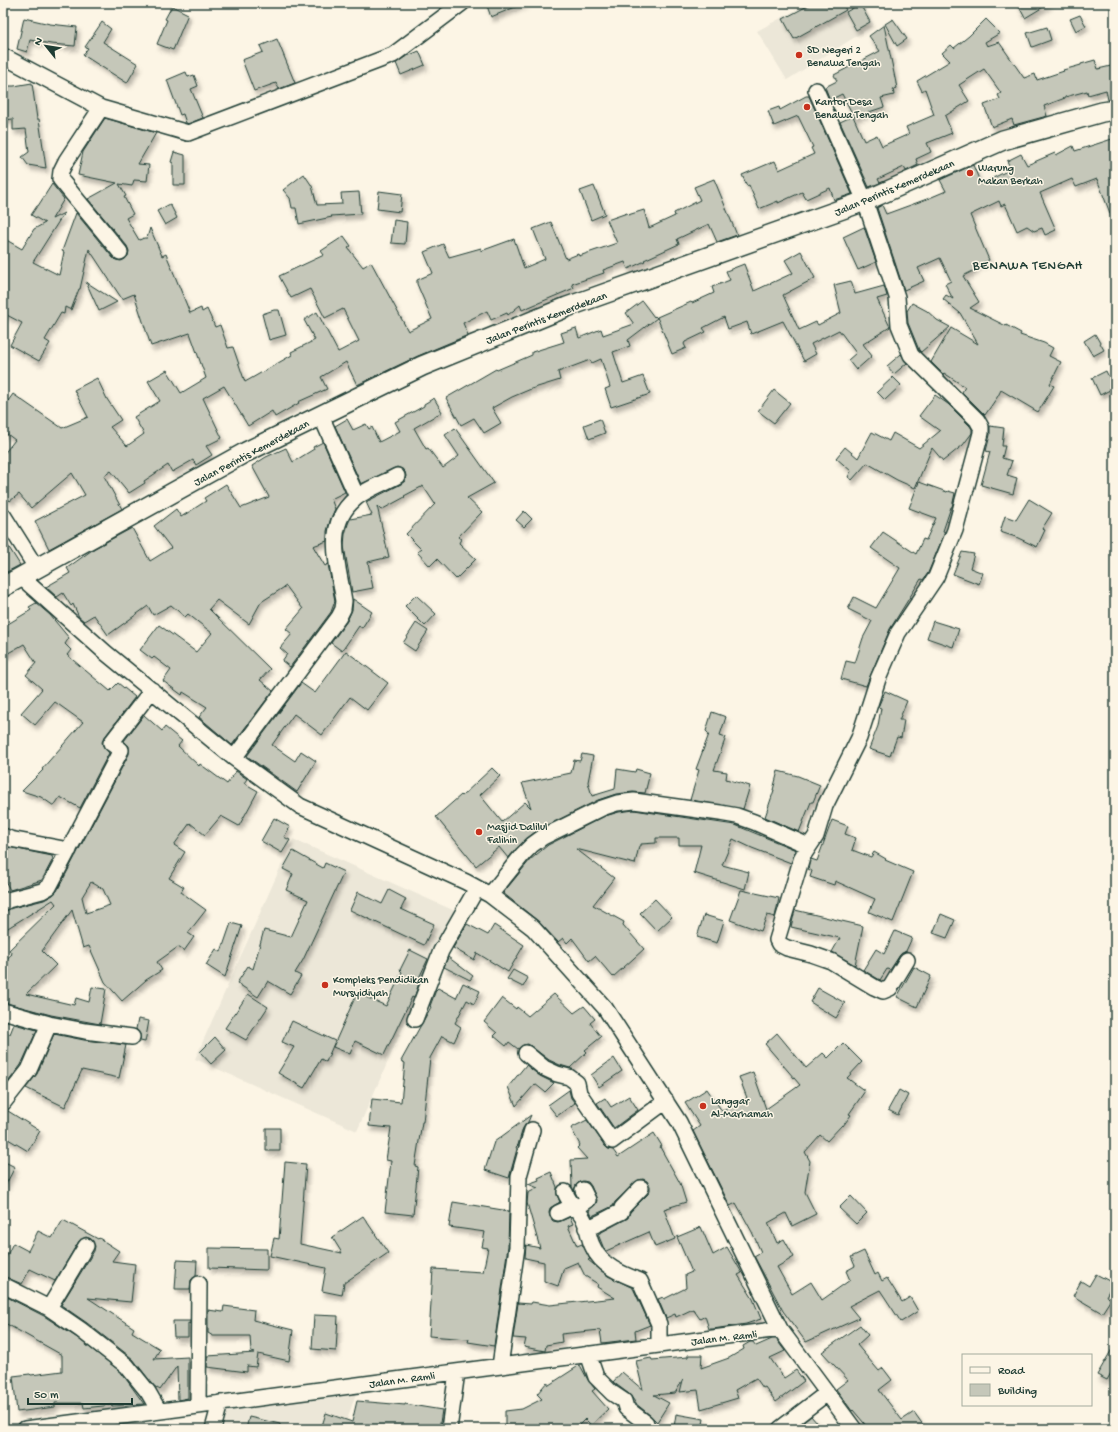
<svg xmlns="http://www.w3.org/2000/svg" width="1118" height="1432" font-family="'Gochi Hand',sans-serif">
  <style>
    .built { fill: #ece7d8 }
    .building { fill: #c5c7b9; stroke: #1f3d34; fill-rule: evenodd; filter: url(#shadow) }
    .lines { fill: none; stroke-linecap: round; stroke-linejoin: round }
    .minor-casing { stroke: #1f3d34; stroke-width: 18 }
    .major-casing { stroke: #1f3d34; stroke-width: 22 }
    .minor { stroke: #fcf5e5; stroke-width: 15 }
    .major { stroke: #fcf5e5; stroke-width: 19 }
    .poi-dot { fill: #c8321e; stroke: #fcf5e5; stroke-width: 1.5 }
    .labels { text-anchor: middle; stroke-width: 3; stroke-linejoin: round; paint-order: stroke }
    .poi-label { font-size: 11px; fill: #1f3d34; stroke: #fcf5e5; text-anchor: start }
    .street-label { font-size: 11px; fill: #1f3d34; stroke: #fcf5e5 }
    .quarter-label { font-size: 13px; letter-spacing: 1px; fill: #1f3d34; stroke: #fcf5e5 }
  </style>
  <defs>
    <filter id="shadow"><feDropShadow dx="2.5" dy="4.5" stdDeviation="2" flood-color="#0004"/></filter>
  </defs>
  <rect width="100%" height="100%" fill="#fcf5e5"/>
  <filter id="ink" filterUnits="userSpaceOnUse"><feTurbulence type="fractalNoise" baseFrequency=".025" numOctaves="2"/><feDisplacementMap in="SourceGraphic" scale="8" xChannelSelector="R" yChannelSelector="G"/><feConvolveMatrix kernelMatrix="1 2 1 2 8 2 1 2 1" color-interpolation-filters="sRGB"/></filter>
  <g filter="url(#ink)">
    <path class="built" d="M809 3H862L874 25 787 80 757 31Z
      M293 839 455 911 357 1131 195 1059Z
      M356 1393 344 1429H216L222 1407Z"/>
    <path class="building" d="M486 3H525L491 17Z
      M813 3H842L846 10 794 39 783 19Z
      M1017 3H1050L1025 18Z
      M860 4 870 22 856 30 846 12Z
      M172 6 188 14 173 50 157 44 167 20 165 19Z
      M1080 15 1086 26 1076 31 1070 19Z
      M24 18 50 24 77 27 75 46 51 44 30 40 27 52 17 49Z
      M893 19 907 39 897 46 885 24Z
      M986 19 1000 33 985 42 987 46 999 42 1024 78 1035 74 1037 80 1064 71 1063 70 1081 65V64L1095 60 1098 69 1115 65V99L1108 100 1106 90 1088 95 1087 91 1065 97V98L1044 106 1047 116 1014 125 1012 119 992 127 984 105 1000 99 998 95 1001 93 984 69 959 85 969 101 945 116 952 133 927 143 931 152 916 159 918 165 906 171 904 167 878 179 880 183 869 187 840 122 853 116 864 141 877 135 882 146 909 134 906 127 934 115 925 89 922 91 917 81 950 61 942 53 951 45 954 48 969 36Z
      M102 22 111 29 103 42 138 64 127 83 83 55 88 48 85 47Z
      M884 25 897 88 893 89 894 95 881 98 884 107 854 117 842 94 830 100 825 87 837 81 834 75 880 51 869 36Z
      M1047 27 1051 40 1032 47 1027 33Z
      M277 39 295 83 279 89 276 83 254 91 242 60 263 52 260 46Z
      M419 51 425 65 401 75 396 63 405 57Z
      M186 72 188 77 194 75 198 86 191 89 203 118 188 124 186 123 183 114 180 115 167 80Z
      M32 83 37 119H39L46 168 28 165 22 157 29 152 26 129 13 130V119L3 120V86H14Z
      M806 96H809L852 194 834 200 830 188 806 199 802 192 778 203V201L759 209 749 185 747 186 742 175 775 161 779 170 814 154 811 148 813 147 798 116 774 126 768 111 779 107 780 110Z
      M105 118 156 133 138 164 149 165 147 181 134 180 132 186 119 184 126 196 124 197 133 214 126 218 139 240 144 238H147L150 228 162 256 166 254 190 313 201 308 202 312 207 309 215 327 220 325 228 348 233 347 245 382 292 355 291 352 315 340 304 320 317 312 338 352 359 341 343 309 325 318 310 289 291 298 279 276 324 255 321 251 344 236 351 246 348 248 363 267 371 262 408 331 432 319 417 284V280L433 273 424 252 443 244 449 257 481 248V251L514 239 524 268 545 259 533 229 551 222 566 259 578 254 579 256 617 243 607 220 627 213 628 215 644 210 649 228 675 216 674 213 700 200 694 187 714 179 737 235 717 242 709 224 677 239 679 244 644 260 645 261 628 269 625 262 603 270 604 273 572 284 574 288 522 310 520 305 508 315 507 313 491 320 487 311 463 323 468 335 418 356 357 385 346 362 321 377 327 389 298 402 299 403 275 417 272 411 248 426 224 386 203 398 222 438 206 446 212 455 196 465 193 460 172 472 168 465 144 481 145 483 129 493 111 471 104 476 122 509 49 549 35 521 85 495 72 473 31 508 19 494 10 501 3 493V455L15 440 3 431V398L8 401 13 394 62 428 88 417 74 390 97 378 107 399 121 420 110 427 127 446 144 434 134 417 160 401 148 381 167 370 181 393 206 378 190 333 151 346 134 294 122 299 89 249 80 289H79L71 310 65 307 64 314 61 313 45 340 50 343 39 361 10 345 22 323 3 313V238L22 249 34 229 45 223 31 215 37 206H38L52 184 64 199 52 219 64 213 33 262 59 275 64 252 62 251 76 213 113 258 116 260 121 261 125 259 128 256 129 251 127 246 88 199 117 183 78 175 83 152Z
      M1115 138V220L1113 221 1097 179 1076 187 1072 179 1040 193 1056 230 1045 235 1042 228 1034 231 1027 226 1017 231 1005 204 1001 206 999 201 970 215 989 260 974 267 975 270 963 276 979 302 970 308 1006 326V325L1021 333 1020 335 1044 343 1053 348 1049 356 1061 362 1050 384 1054 386 1038 412 1001 390 998 396 985 415 962 392 965 387 944 373 943 374 931 362 951 328 978 344 960 313 943 299 946 295 953 299 945 284 951 281 940 258 918 268 924 281 904 290 877 208 882 205 886 214 927 199 946 191 940 180 973 165 981 184 1011 169 1007 161 1021 154 1027 165 1055 153 1056 155 1073 146 1075 151Z
      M174 152 185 155V185H173V163L171 162Z
      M304 174 312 186 317 205 342 204 341 193 359 192 361 214 331 216 332 217 299 224 296 208H292L290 198 283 190Z
      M594 186 605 214 591 220 580 191Z
      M379 191 402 194 400 212 377 209Z
      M170 204 177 218 165 225 157 211Z
      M394 220 407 222 405 244 391 243Z
      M864 227 876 262 858 270 843 237Z
      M801 251 815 278 783 295 799 330 816 322 818 325 841 313 834 285 851 281 855 294 884 286 887 296 877 299 890 327 863 344 872 356 856 370 848 360 856 353 839 330 811 344 816 354 804 361 783 321 751 334 747 322 728 329 724 317 703 328 706 332 685 342 684 344 686 348 672 354 657 317 691 302 692 303 714 293 712 287 730 280 726 271 744 264 754 291 793 273 785 260Z
      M86 282 117 302 99 311Z
      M642 301 654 317 655 316 657 318 628 340 630 346 613 352 623 383 643 376 650 394 611 407 605 389 610 387 601 359 592 363 590 360 558 372 560 380 531 389 512 397 492 408 501 423 484 433 474 418 461 425 446 398 496 369 497 370 532 355V352L564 342 561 333 576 328 579 338 601 329 603 335 634 324 626 313Z
      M912 303 927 311 937 320 950 327 921 352 919 350 908 323 907 311Z
      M274 310H279L286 335 269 340 262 314Z
      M1095 334 1104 350 1093 356 1084 341Z
      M901 354 907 363 894 374 887 366Z
      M1106 371 1114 388 1100 395 1092 378Z
      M893 377 901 385 885 400 877 392Z
      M774 390 790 403 774 423 758 411Z
      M935 395 948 404 970 426 972 429V433L963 445 943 461 932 448 915 488 897 480 867 463 852 480 848 477 851 471 836 458 845 447 858 458 872 432 889 441 893 433 919 448 940 431 919 416Z
      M434 398 442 412 414 428 426 449 428 448 443 468 459 456 445 435 455 428 494 483 467 498 482 512 458 537 461 539 459 543 476 559 456 579 437 559 430 566 417 552 421 549 406 534 435 504 423 486 404 496 405 497 381 510 377 506 389 557 368 562 373 588 352 592 344 546 345 534 348 524 350 519 372 515 366 502 401 484 405 481 406 476 405 472 402 469 397 467 361 484 335 426 347 419 353 430 366 424 369 429 372 427 379 442 400 431 395 422 424 406V404Z
      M600 419 605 433 589 439 584 425Z
      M990 426 1004 428 1002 446H1005L1002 458 1012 461 1007 475 1017 478 1013 494 981 485 990 452 986 451 990 435Z
      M323 442 345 492 331 499 335 509 331 518 327 531V541L313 546 325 566 328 564 335 601 331 612 290 667 282 661 287 654 280 648 292 634 286 629 303 609 286 586 261 602 249 624 217 600 209 609 270 669 260 680 273 691 232 745 199 717 207 707 183 692 182 695 163 681 171 670 154 657 152 659 140 650 159 625 196 652 212 633 188 614 185 617 171 605 153 615 148 606 108 635 94 615 84 621 79 617 73 604 71 606 63 593 57 597 46 587 70 573 67 568 95 548 132 528 150 561 171 548 154 526 176 509 181 517 206 501 204 498 226 484 241 508 269 497 252 466 266 457 286 448 293 462 314 449 313 447Z
      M919 482 947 492 948 491 955 493 952 507H951L943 531 945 532 928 573 923 580 921 579 890 629 866 686 841 679 846 661 855 663 863 638 872 621 848 609 854 597 876 608 900 568 871 548 883 532 916 554 923 539 926 540 936 518 909 508Z
      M1029 499 1052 513 1042 529 1045 530 1037 547 1016 537 1000 532 1005 516 1016 520Z
      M524 511 532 519 524 527 516 520Z
      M3 538 20 565 3 574Z
      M962 552 974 554 970 568 983 573 979 584 953 574Z
      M416 595 436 614 425 626 405 606Z
      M353 599 372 612 362 628 359 626 342 651 331 643 347 621 352 610Z
      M36 603 50 615 69 638 65 644 71 650 67 655 110 691 118 683 135 697 104 738 102 742 103 746 109 753 80 808 60 797 54 806 41 797 22 791 43 770 42 769 83 722 55 702 35 725 21 713 42 689 26 675 36 663 24 644 3 656V627L31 610 29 607Z
      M933 621 959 629 953 647 927 638Z
      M416 623 428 631 415 651 403 643Z
      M346 651 388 683 367 710 350 697 322 735 294 714 272 745 295 761 301 751 316 761 297 792 247 756 301 683 315 693Z
      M885 691 907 701 899 720H904L901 738 897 737 890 756 869 749 878 726 881 708 878 707Z
      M712 712 726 717 720 735 726 737 714 770 727 772 726 779 750 786 743 809 690 800 699 770 696 769 709 734 706 731Z
      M144 715 162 731 165 727 182 741 178 746 199 766 200 764 227 784 236 771 247 779 244 783 258 791 239 826 221 816 205 835 190 823 174 845 185 852 169 878 184 887 181 892 206 910 188 933 194 937 184 951 178 947 157 962 162 970 146 980 122 1001 105 982 89 946 83 948 72 910 42 951 56 965 26 994 74 1005 76 998 89 1002 92 987 106 989 100 1024 51 1015 3 1002V962L12 954 9 950 56 904 53 900 3 931V912L12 908 44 900 53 895 57 891 129 754V746L124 741ZM91 882 103 889 110 905 86 913 82 897Z
      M582 754 593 756 588 782 592 796 615 789 617 769 635 772 636 769 650 773 645 793 633 792 616 794 598 800 538 830 526 839 508 858 499 847 476 866 436 817 461 795 462 796 492 768 500 776 480 795 502 822 525 802 531 808 522 783 571 773 574 760 580 761Z
      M778 771 798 776 820 785 813 802H811L799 832 765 817 774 790H773Z
      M634 810 735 825 796 850 791 863 752 848 733 839 722 865 749 872 745 889 694 873 701 845H679V838H656V843L641 844V846H639L635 864 576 849 614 878 593 905 624 922 623 925 644 949 613 977 595 956 589 961 572 938 567 943 563 938 558 942 538 921 503 893 530 860 548 845 605 816 619 812Z
      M274 818 290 827 284 837 290 840 282 853 261 841Z
      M832 820 848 826 845 834 856 838 852 850 871 857 874 852 886 859 885 860 913 872 893 922 869 912 875 899 835 881 834 885 810 877 812 871 808 869 810 861 811 859 817 861Z
      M3 846 52 856 53 859 42 880 10 890 3 877Z
      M293 851 323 868 325 863 344 872 303 960 295 973 301 976 290 994 268 981 258 997 237 983 248 966 253 969 264 930 291 937 308 900 286 890 293 874 283 869Z
      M389 890 406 899 401 909 434 924 424 945 350 910 358 892 382 904Z
      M741 890 779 898 775 917 767 915 761 931 730 920Z
      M655 899 672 917 657 931 640 913Z
      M795 910 863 926 855 965 832 952 840 938 791 927Z
      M941 914 955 920 947 938 933 933Z
      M704 915 724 921 717 943 697 937Z
      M231 923 242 926 225 977 206 965 216 949 221 952Z
      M467 924 488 935 494 925 524 945 508 972 477 953 474 960 453 948Z
      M895 931 912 938 906 951 900 955 890 970 887 969 880 980 863 970 876 949 884 954Z
      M410 950 428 959 417 982 419 983 414 998 412 997 384 1055 355 1041 350 1054 333 1047 357 993 386 1006 402 972 400 970Z
      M448 957 473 976 470 980 444 967Z
      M914 967 931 976 917 1007 897 997Z
      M513 970 528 978 523 987 507 979Z
      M463 983 480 991 474 1004 467 1000 455 1023 461 1027 454 1042 442 1036 430 1058 423 1122H422L415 1166 418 1167 413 1215 385 1212 391 1161 386 1160 391 1128 369 1126 372 1099 401 1102 405 1063 401 1061 431 1007 430 1006 436 990 438 988 456 998Z
      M818 988 845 1003 836 1018 810 1002Z
      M248 994 268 1007 246 1040 225 1028Z
      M554 994 574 1013 584 1006 595 1019 590 1023 601 1037 585 1050 587 1052 570 1068 560 1065 549 1060 528 1044 523 1045 518 1049 509 1042 506 1046 494 1036 497 1033 484 1022 502 998 516 1009 517 1007 528 1016Z
      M138 1019 149 1021 145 1042 140 1041V1034L136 1029Z
      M292 1021 335 1041 326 1062 321 1059 304 1088 278 1073 294 1047 282 1042Z
      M14 1024 37 1030 21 1065 5 1086 3 1085V1031L10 1034Z
      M777 1033 806 1068 823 1053 828 1058 843 1043 862 1062 847 1078 865 1091 849 1114 851 1115 843 1126 842 1125 827 1141 820 1135 805 1152 810 1161 805 1192 816 1214 792 1226 786 1213 768 1223 777 1243 784 1239 794 1257 777 1267 792 1294 811 1282 822 1300 850 1280 846 1271 855 1266 851 1257 864 1251 875 1275 878 1273 882 1281 887 1278 902 1302 910 1297 918 1311 901 1322 880 1290 849 1306 859 1318 806 1342 783 1311 754 1256 761 1252 752 1232 736 1203 730 1206 693 1131 700 1126 685 1103 707 1089 722 1111 747 1098 739 1077 753 1072 766 1109 800 1085 765 1044Z
      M54 1034 84 1040 126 1045 119 1078 82 1070 65 1107 26 1088 37 1074Z
      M215 1037 226 1050 211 1064 200 1052Z
      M614 1058 622 1071 599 1087 591 1075Z
      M526 1065 540 1076 554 1083 545 1092 535 1084 516 1106 508 1087Z
      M569 1090 571 1098 575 1103 557 1116 548 1105Z
      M899 1090 908 1095 898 1115 888 1110Z
      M629 1096 638 1110 614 1128 597 1103 605 1098 611 1107Z
      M8 1111 40 1131 28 1151 3 1136V1112Z
      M531 1115 528 1122 523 1128 518 1145 516 1147 517 1149 509 1178 485 1170 494 1142Z
      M587 1120 605 1146 608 1149 613 1150 618 1157 654 1133 662 1146 660 1147 680 1183 686 1202 664 1209 675 1239 655 1247 649 1232 606 1251 604 1249 598 1234 628 1218 630 1212 648 1194 650 1190V1186L647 1181 643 1179 638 1180 615 1202 613 1206 592 1216 589 1210 596 1204 597 1200 591 1186 588 1182 583 1181 579 1182 576 1185 574 1191 572 1187 571 1160 587 1159 577 1148 580 1145 571 1128Z
      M266 1128H280V1151H266Z
      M3 1161 15 1167 3 1190Z
      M285 1162 306 1164 300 1244 342 1253 332 1237 363 1216 388 1253 344 1283 342 1295 322 1291 326 1268 270 1256 274 1238 279 1239Z
      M551 1172 557 1187V1195L560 1202 550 1208 549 1213 550 1217 553 1221 558 1222 570 1217 573 1224 568 1226 577 1246 582 1244 590 1259 588 1260 608 1276 633 1288 650 1325 635 1331 636 1339 602 1343 600 1330 561 1334 562 1342 546 1345 545 1351 524 1347 526 1339 513 1338 518 1303 531 1304 532 1302 550 1305 615 1298 597 1287 598 1284 585 1276 578 1262 564 1268 558 1286 544 1281V1262L525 1258 526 1245 540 1248 527 1203 528 1193 538 1188 528 1184 539 1180 538 1178Z
      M851 1196 867 1213 856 1224 839 1208Z
      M453 1202 509 1211 508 1246 494 1346 468 1342 469 1339 429 1336 433 1269 483 1272 488 1248 482 1247 485 1232 449 1227Z
      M63 1220 98 1239 99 1238 119 1251 112 1261 135 1264 131 1302 88 1298 134 1328 132 1332 160 1349 154 1359 188 1357V1398L178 1400 177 1366 160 1390 154 1386 133 1359 87 1323 61 1305 94 1251 95 1246 91 1239 86 1237 79 1241 55 1281 30 1269 22 1284 3 1276V1263L13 1243 28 1251 38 1231 52 1238Z
      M701 1227 713 1255 727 1247 742 1273 738 1275 753 1299 761 1319 746 1324 713 1329H709L705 1316 700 1319 693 1309 676 1317 675 1314 666 1318 658 1299 663 1297 664 1299 686 1288 685 1275 692 1272 677 1237Z
      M209 1248 267 1249V1270L209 1268Z
      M177 1260 197 1261 196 1276 191 1280 190 1289H175Z
      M1096 1274 1113 1283 1106 1296 1111 1299 1102 1313 1073 1296 1081 1281 1089 1286Z
      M3 1295 44 1316 76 1337 121 1372 144 1404 112 1406V1405L84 1408 83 1403H55V1407L17 1412 13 1376 30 1374 31 1375 62 1371V1355L3 1322Z
      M224 1306 254 1310 253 1320 293 1330 289 1361 258 1354 256 1367 247 1366V1372L207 1367V1356L255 1353 251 1352 250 1336H213L208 1333V1310L223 1312Z
      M314 1315 338 1316 336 1351 312 1349Z
      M173 1321H190V1324L188 1323V1337H174Z
      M860 1325 868 1335 857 1345 879 1371 883 1368 892 1380 879 1390 902 1420 914 1412 926 1429H869L853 1410 852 1411 836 1389 848 1380 822 1352Z
      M772 1339H776L785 1351 770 1358 784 1378 796 1370 804 1381 776 1402 765 1387 763 1388 756 1378 735 1390 738 1398 701 1409 698 1390 680 1392 683 1380 675 1393 654 1395 669 1403 657 1422 651 1416 635 1403V1402L629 1394 613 1382 622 1372 643 1390 636 1361 651 1358 652 1360 688 1357V1355H702L701 1368 729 1358 744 1349 743 1346 750 1342H753L756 1346Z
      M1115 1344V1366L1107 1380 1097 1375Z
      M580 1365 588 1380 595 1389 592 1391 608 1409 591 1425 585 1419 575 1429H505V1411L522 1409 542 1399 537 1394 547 1382 549 1385Z
      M357 1401 405 1405V1404L442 1410 439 1429H321L326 1413 352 1422Z
      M676 1414 704 1419 702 1429H686L674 1427Z
      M811 1416 822 1429H795Z
      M249 1417 280 1424V1429H246Z"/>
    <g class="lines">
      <defs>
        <path id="minor" d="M3 56 101 108 188 133 393 55 462 3
          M816 90 865 201 897 297 899 325 911 355 977 420 981 427V433L955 530 936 577 898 633 878 679 859 738 825 806 816 836 802 857 777 940 779 944 787 948 811 954 831 961 874 987 883 991 890 988 907 960
          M101 108 66 161 61 171 60 179 120 252
          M321 416 357 497
          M3 515 37 569
          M21 577 106 653 234 758 300 806 466 882 490 895 533 928 605 1008 679 1122 780 1329 854 1429
          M234 758 339 617 343 609 344 601C338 564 323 525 356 498 365 490 386 482 397 476
          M3 836 10 839 69 850
          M490 895 523 854 532 845 543 837 602 808 617 803 634 801 720 813 737 816 754 822 809 846
          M3 903 8 900 42 891 49 887 121 750 111 743 152 690
          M3 1011 49 1024 85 1031 132 1037
          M415 1019 441 951 477 888
          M526 1053 544 1068 557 1074 569 1077 577 1083 579 1093 612 1141 666 1101
          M3 1103 29 1070 49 1024
          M565 1192C570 1205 576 1207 583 1218 588 1226 588 1238 593 1247 601 1266 622 1274 640 1281L659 1324V1345
          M558 1213 573 1206 578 1207 588 1200 583 1190
          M586 1228C599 1225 609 1217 621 1212L622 1208 641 1188
          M3 1285 49 1308 81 1330 127 1366 148 1392 159 1411
          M49 1308 86 1246
          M588 1354 596 1377 612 1393 624 1401 626 1408 646 1423
          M500 1366 517 1247 519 1176 532 1130
          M198 1406 199 1284
          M25 1429 780 1329
          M213 1429 220 1403
          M449 1429 457 1372
          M780 1429 827 1393"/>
        <path id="major" d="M3 587 246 452 422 366 567 307 865 201 1003 140 1102 112 1115 110"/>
      </defs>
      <use href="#minor" class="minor-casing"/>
      <use href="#major" class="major-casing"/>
      <use href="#minor" class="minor"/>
      <use href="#major" class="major"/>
    </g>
  </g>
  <g class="poi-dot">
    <circle cx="799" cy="55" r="4"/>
    <circle cx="807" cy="107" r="4"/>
    <circle cx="970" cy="173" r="4"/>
    <circle cx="479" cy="832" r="4"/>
    <circle cx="325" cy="985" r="4"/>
    <circle cx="703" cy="1106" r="4"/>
  </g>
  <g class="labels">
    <g class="poi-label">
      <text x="807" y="53">SD Negeri 2<tspan x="807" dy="13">Benawa Tengah</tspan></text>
      <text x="815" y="105">Kantor Desa<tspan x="815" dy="13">Benawa Tengah</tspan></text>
      <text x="978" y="171">Warung<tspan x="978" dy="13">Makan Berkah</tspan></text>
      <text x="487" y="830">Masjid Dalilul<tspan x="487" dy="13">Falihin</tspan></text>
      <text x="333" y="983">Kompleks Pendidikan<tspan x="333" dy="13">Mursyidiyah</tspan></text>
      <text x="711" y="1104">Langgar<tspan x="711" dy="13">Al-Marhamah</tspan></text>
    </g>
    <g class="street-label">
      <text transform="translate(894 187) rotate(-23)" y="4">Jalan Perintis Kemerdekaan</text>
      <text transform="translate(546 317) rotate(-21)" y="4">Jalan Perintis Kemerdekaan</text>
      <text transform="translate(251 452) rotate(-28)" y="4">Jalan Perintis Kemerdekaan</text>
      <text transform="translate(724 1337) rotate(-7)" y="4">Jalan M. Ramli</text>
      <text transform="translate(402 1379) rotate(-8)" y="4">Jalan M. Ramli</text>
    </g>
    <g class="quarter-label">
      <text x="1028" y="269">BENAWA TENGAH</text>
    </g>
  </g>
  <rect width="1118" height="1432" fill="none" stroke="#fcf5e5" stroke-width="16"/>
  <rect x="8" y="8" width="1102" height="1416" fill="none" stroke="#1f3d34" stroke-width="1.5" filter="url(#ink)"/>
  <rect x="962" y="1354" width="130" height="52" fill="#fcf5e5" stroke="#a4ab9e"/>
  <rect x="970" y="1367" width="20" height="6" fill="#fcf5e5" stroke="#a4ab9e"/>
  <text x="998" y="1374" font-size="12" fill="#1f3d34">Road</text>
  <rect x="970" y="1384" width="20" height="12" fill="#c5c7b9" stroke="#a4ab9e"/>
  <text x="998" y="1394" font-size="12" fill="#1f3d34">Building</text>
  <g transform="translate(46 46) rotate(300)" stroke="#fcf5e5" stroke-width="3" paint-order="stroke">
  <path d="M0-3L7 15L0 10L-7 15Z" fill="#1f3d34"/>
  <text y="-6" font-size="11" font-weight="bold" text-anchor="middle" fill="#1f3d34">N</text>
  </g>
  <path d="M28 1398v6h104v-6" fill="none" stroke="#1f3d34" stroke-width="2"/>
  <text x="34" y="1398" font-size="12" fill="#1f3d34" stroke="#fcf5e5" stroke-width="3" paint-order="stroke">50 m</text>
</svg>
